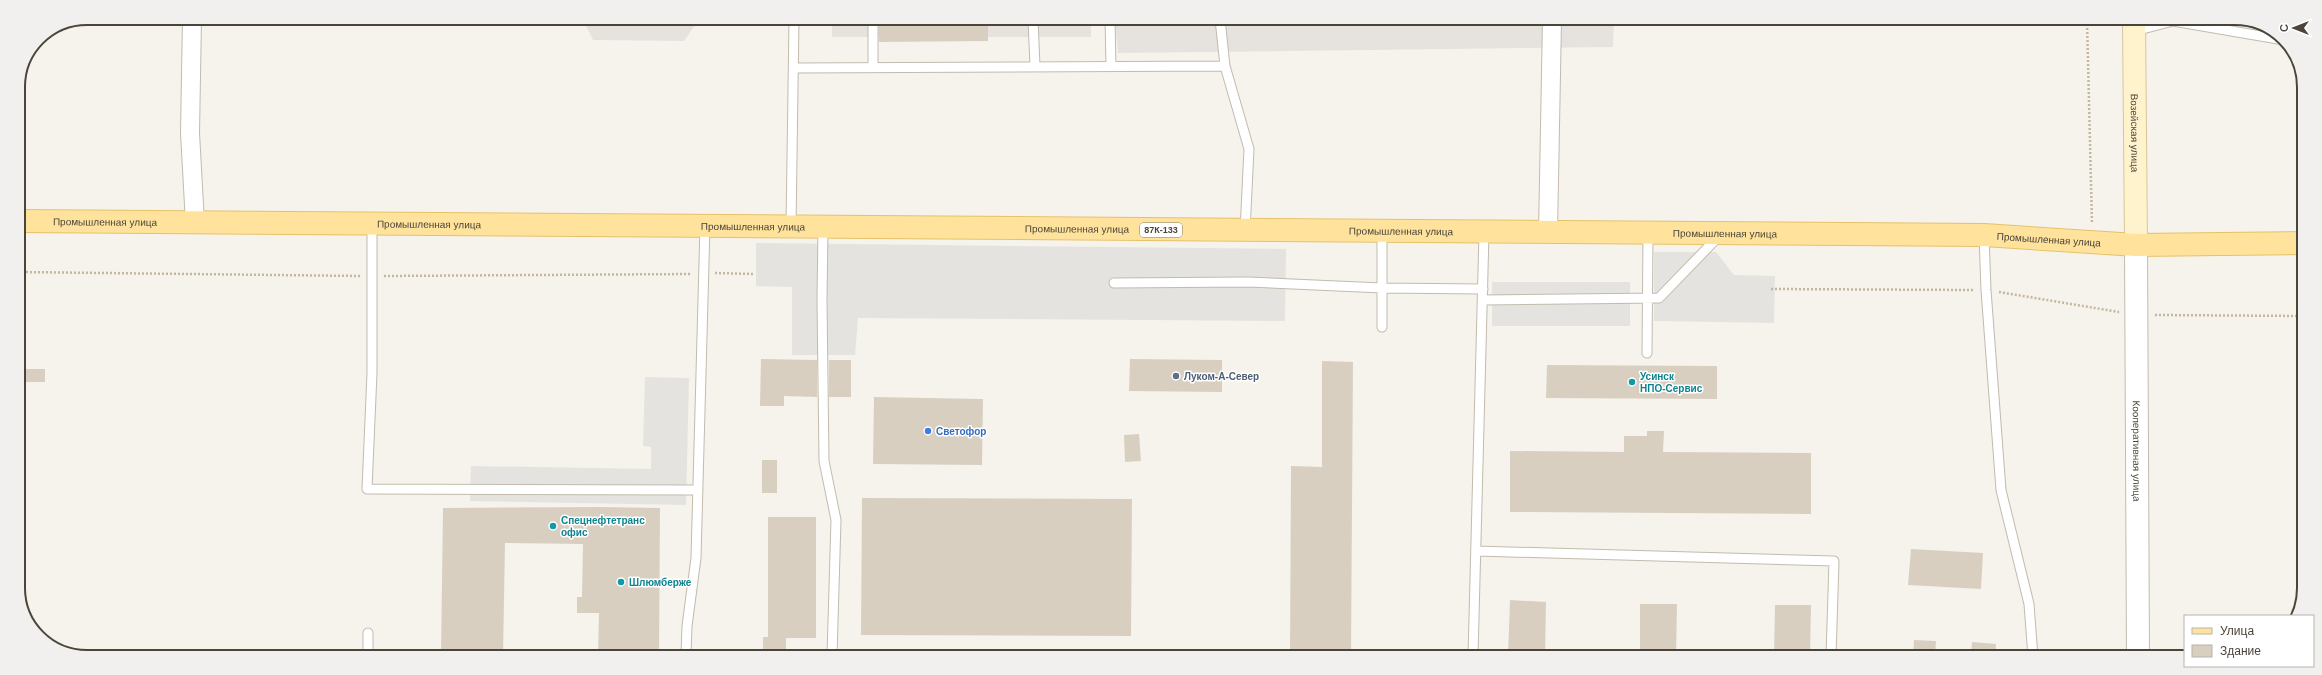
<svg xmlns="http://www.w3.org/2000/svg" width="2322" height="675" font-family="Arial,sans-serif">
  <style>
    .industrial { fill: #e6e2dd }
    .parking { fill: #e5e3e0 }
    .building { fill: #d8cfc1 }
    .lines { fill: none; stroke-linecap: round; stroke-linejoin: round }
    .service-casing { stroke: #c2bbae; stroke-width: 11 }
    .minor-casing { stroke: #c2bbae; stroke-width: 20 }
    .tertiary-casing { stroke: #c2bbae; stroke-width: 24 }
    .secondary-casing { stroke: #d6c79b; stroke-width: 24 }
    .primary-casing { stroke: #e6c16a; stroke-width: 24 }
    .path { stroke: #c4b79f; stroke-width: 2.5; stroke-dasharray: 2 2; stroke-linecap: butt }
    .service { stroke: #fff; stroke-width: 9 }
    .minor { stroke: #fff; stroke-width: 18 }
    .tertiary { stroke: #fff; stroke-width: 22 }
    .secondary { stroke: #fff3cd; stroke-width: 22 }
    .primary { stroke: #ffe39c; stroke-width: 22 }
    .service-dot { fill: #5c6f8a; stroke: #fff; stroke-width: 1.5 }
    .culture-dot { fill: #0f9aa8; stroke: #fff; stroke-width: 1.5 }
    .shop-dot { fill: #3f7fe0; stroke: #fff; stroke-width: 1.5 }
    .labels { text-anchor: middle; stroke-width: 3; stroke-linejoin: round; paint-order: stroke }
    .shield { fill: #fff; stroke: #817c74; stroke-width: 1 }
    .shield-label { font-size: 9px; font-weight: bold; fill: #4b4439 }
    .street-label { font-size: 10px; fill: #4b4439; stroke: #fff }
    .service-label { font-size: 10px; font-weight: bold; fill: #4e5e75; stroke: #fff; text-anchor: start }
    .culture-label { font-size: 10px; font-weight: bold; fill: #0d838f; stroke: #fff; text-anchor: start }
    .shop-label { font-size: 10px; font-weight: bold; fill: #366cbe; stroke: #fff; text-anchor: start }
    .rim { fill: none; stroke: #4b4439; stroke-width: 2 }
  </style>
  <rect width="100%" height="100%" fill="#f6f3ec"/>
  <path class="industrial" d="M583 19H699L684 41 593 40Z
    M832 19H1091V37H832Z
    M1115 19 1614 20 1613 47 1118 53Z"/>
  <path class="parking" d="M756 243 1286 249 1285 321 858 318 855 355H792V287L756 286Z
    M1654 252H1716L1734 275 1775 276 1774 323 1654 321Z
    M1492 282H1630V326H1492Z
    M645 377 689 378 686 505 470 501 471 466 651 469V447L643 446Z"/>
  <path class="building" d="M879 19H988V41L879 42Z
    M761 359 817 360V397L784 396V406H760Z
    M1130 359 1222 360V392L1129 391Z
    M829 360H851V397H829Z
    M1322 361 1353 362 1351 656H1290L1291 466 1322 467Z
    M1547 365 1717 366V399L1546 398Z
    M25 369H45V382H26Z
    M874 397 983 399 982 465 873 464Z
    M1647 431H1664L1663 452 1811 453V514L1510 512V451L1624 452V436H1647Z
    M1139 434 1141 461 1125 462 1124 435Z
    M762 460H777V493H762Z
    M862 498 1132 499 1131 636 861 635Z
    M600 507 660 508 659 655H598L599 613H577V597H582L583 544 505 543 503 655H441L443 508Z
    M768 517H816V638H786V655H763V637H768Z
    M1911 549 1983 553 1981 589 1908 585Z
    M1510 600 1546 602 1545 656H1508Z
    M1640 604H1677L1676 656H1640Z
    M1775 605H1811L1810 657H1774Z
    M1914 640 1936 641 1935 657H1913Z
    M1972 642 1996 644 1995 657H1971Z"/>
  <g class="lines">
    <defs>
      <path id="service" d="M1033 19 1035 66
        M1110 19 1111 66
        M1220 19 1225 66 1249 149 1245 231
        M2135 31 2173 21 2284 40
        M873 67V19
        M795 68 1225 66
        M372 224V373L367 489 698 490
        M791 227 794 19
        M823 227 822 301 824 461 836 520 832 656
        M1984 235 1986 290 2001 490 2029 604 2033 657
        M1114 283 1248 282 1382 288 1483 289
        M1483 300 1659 298 1719 236
        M1382 327V232
        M1647 353 1648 234
        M1476 551 1834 561 1831 657
        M368 633V655
        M686 655 687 626 696 558 705 226
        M1473 656 1484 233"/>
      <path id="minor" d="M192 18 190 133 195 223
        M1548 233 1552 20"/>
      <g id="tertiary">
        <path id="s1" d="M2136 245 2138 657"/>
      </g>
      <g id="secondary">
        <path id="s2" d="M2134 20 2136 245"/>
      </g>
      <g id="primary">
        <path id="s3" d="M18 221 1984 235 2136 245 2303 243"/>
      </g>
    </defs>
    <use href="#service" class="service-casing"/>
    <use href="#minor" class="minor-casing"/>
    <use href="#tertiary" class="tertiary-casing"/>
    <use href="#secondary" class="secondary-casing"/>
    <use href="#primary" class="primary-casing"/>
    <path class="path" d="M2087 20 2092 224
      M18 272 361 276
      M715 273 755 274
      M384 276 692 274
      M1771 289 1974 290
      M1999 292 2119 312
      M2155 315 2303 316
      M2302 374H2303"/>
    <use href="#service" class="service"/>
    <use href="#minor" class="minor"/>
    <use href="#tertiary" class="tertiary"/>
    <use href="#secondary" class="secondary"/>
    <use href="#primary" class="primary"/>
  </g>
  <circle class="service-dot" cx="1176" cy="376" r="4"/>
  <g class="culture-dot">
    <circle cx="1632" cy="382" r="4"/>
    <circle cx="553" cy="526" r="4"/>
    <circle cx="621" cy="582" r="4"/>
  </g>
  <circle class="shop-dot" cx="928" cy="431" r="4"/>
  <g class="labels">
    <rect class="shield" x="1140" y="223" width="42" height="14" rx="3"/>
    <g class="shield-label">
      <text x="1161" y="233">87К-133</text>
    </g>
    <g class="street-label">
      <text dy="4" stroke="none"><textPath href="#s2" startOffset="113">Возейская улица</textPath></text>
      <text dy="4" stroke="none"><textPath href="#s3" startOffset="87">Промышленная улица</textPath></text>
      <text dy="4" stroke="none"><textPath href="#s3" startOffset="411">Промышленная улица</textPath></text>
      <text dy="4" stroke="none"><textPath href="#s3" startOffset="735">Промышленная улица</textPath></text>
      <text dy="4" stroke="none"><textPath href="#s3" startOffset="1059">Промышленная улица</textPath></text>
      <text dy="4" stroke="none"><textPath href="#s3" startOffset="1383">Промышленная улица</textPath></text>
      <text dy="4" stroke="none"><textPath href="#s3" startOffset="1707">Промышленная улица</textPath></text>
      <text dy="4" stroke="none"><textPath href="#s3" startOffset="2031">Промышленная улица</textPath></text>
      <text dy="4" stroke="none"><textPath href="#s1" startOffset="206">Кооперативная улица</textPath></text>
    </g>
    <g class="service-label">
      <text x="1184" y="380">Луком-А-Север</text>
    </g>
    <g class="culture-label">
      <text x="1640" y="380">Усинск<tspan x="1640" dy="12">НПО-Сервис</tspan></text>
      <text x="561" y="524">Спецнефтетранс<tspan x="561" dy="12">офис</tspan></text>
      <text x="629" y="586">Шлюмберже</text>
    </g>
    <g class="shop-label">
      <text x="936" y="435">Светофор</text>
    </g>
  </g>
  <path d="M0 0H2322V675H0ZM87 25H2235A62 62 0 0 1 2297 87V588A62 62 0 0 1 2235 650H87A62 62 0 0 1 25 588V87A62 62 0 0 1 87 25Z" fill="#f1f0ef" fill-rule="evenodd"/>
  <path class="rim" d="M87 25H2235A62 62 0 0 1 2297 87V588A62 62 0 0 1 2235 650H87A62 62 0 0 1 25 588V87A62 62 0 0 1 87 25Z"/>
  <rect x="2184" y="615" width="130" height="52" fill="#ffffff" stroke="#b7b4b0"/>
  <rect x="2192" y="628" width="20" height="6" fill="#ffe39c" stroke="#b7b4b0"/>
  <text x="2220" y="635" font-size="12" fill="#4b4439">Улица</text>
  <rect x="2192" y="645" width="20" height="12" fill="#d8cfc1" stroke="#b7b4b0"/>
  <text x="2220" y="655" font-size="12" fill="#4b4439">Здание</text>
  <g transform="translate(2294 28) rotate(270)" stroke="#ffffff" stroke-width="3" paint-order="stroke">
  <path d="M0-3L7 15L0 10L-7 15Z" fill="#4b4439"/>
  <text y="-6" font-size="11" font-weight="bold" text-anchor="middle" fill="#4b4439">С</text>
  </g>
</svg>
